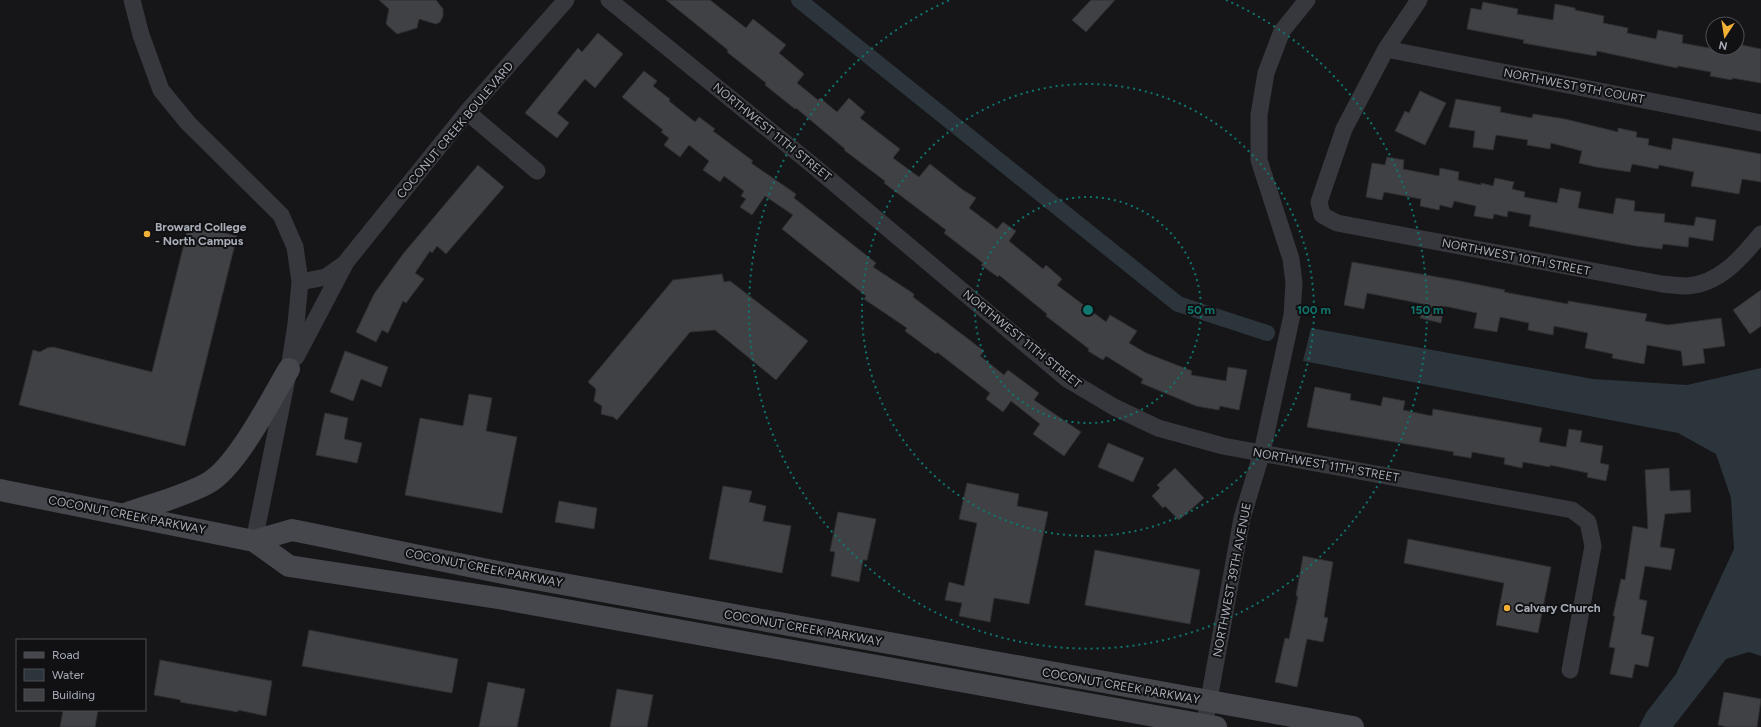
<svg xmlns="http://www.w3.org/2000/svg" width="1761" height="727" font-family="Figtree,sans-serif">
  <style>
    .water { fill: #2c353c }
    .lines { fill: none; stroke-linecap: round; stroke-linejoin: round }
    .canal { stroke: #2c353c; stroke-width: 16 }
    .building { fill: #404145; stroke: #303034 }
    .street { stroke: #37383d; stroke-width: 17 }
    .secondary { stroke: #45474d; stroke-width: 22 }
    .ring { fill: none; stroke: #0f766e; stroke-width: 2; stroke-dasharray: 2 4 }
    .poi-dot { fill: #f2b134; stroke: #111113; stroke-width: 1.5 }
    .labels { text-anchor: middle; stroke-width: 4; stroke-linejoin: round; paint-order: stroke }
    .street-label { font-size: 12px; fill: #a8adb8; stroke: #111113 }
    .poi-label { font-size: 12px; font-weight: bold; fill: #a8adb8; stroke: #111113; text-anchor: start }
    .centre { fill: #0f766e; stroke: #111113; stroke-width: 2 }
    .ring-label { font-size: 12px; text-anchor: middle; font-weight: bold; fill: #0f766e; stroke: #111113; stroke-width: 4; stroke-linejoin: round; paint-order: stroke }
  </style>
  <rect width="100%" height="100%" fill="#161618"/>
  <path class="water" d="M1311 328 1593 379 1687 385 1761 368V656L1749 652 1726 659 1673 727H1639L1646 713 1676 674 1734 549 1731 498 1716 454 1678 433 1303 361Z"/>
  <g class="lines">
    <path class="canal" d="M799 0 1178 304 1267 333"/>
  </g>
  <path class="building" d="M379 0H436L443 9V16L440 22 436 24 419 19 417 28 397 34 386 24 389 9Z
    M666 0H710L746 28 753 19 786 45 779 53 804 74 797 83 818 100 820 98 837 112 849 98 865 112 860 118 900 149 893 158 919 177 930 164 963 190 976 198 969 208 997 229 1003 222 1016 231 1009 241 1043 269 1046 265 1062 279 1057 285 1106 322 1110 315 1137 331 1129 343 1146 353 1192 371 1191 375 1226 381 1228 367 1247 370 1239 410 1220 406 1219 410 1196 406 1141 383 1143 379 1106 356 1103 360 1088 351 1089 349 1046 316 1047 314 999 275 998 277 981 265 983 263 944 233 946 230 884 183 885 181 844 150 845 149 796 108 795 109 765 85 766 83 727 52 728 50Z
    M1091 0H1115L1086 32 1072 20Z
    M1483 2 1518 9 1517 14 1553 20 1555 4 1575 8V10L1604 16 1603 23 1628 28 1627 33 1656 39 1658 30 1683 35 1682 43 1709 48H1737V44L1761 49V83L1732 78V80L1710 76 1711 72 1678 66 1677 68 1597 51 1596 56 1523 43 1524 40 1467 29 1471 8 1481 10Z
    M598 33 623 54 595 88 585 79 557 113 569 123 557 138 525 113 578 48 582 52Z
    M644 71 657 81 653 86 670 99 669 101 695 122 699 117 715 129 713 131 753 161 751 163 796 194 794 198 876 263 873 267 914 294 913 297 984 351 980 356 1004 375 1008 370 1039 393 1034 400 1081 432 1064 456 1033 434 1040 424 1011 401 1003 412 986 399 990 393 937 352 936 354 905 331 907 328 864 299 866 296 782 229 793 215 765 196 752 215 740 207 746 199 741 196 744 191 724 176 720 182 703 170 709 161 689 145 680 157 664 145 669 138 661 132 663 130 622 97Z
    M1420 91 1446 103 1425 145 1395 131 1405 111 1409 113Z
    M1456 99 1501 107 1500 112 1532 118 1533 114 1565 119 1618 132V128L1637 132 1636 137 1649 139 1648 145 1671 150 1673 138 1761 154V182L1742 179 1739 194 1710 189 1691 186 1694 172 1659 165 1658 169 1632 164 1630 172 1596 167 1579 163 1582 151 1551 143 1550 149 1527 145 1528 140 1496 135 1493 150 1473 147 1475 131 1449 127Z
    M1387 157 1404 160 1403 169 1439 176 1440 168 1459 172 1458 180 1481 185V183L1493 186 1495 178 1514 182 1512 189 1525 192 1524 197 1557 203 1560 188 1581 192 1578 208 1613 214 1616 198 1635 201 1634 211 1665 214 1664 222 1694 226 1696 217 1716 220 1713 241 1689 237 1688 247 1663 244 1662 249 1636 246 1529 226 1531 215 1508 211 1507 217 1494 214 1493 219 1474 216 1476 206 1454 201 1452 208 1440 205 1439 210 1420 206 1421 199 1384 192 1382 200 1366 197 1372 163 1385 165Z
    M478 165 504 187 446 254 437 246 432 253 430 251 415 273 424 279 406 303 403 301 388 333 382 330 376 342 356 332 374 294 403 254Z
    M189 224 237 236 185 446 19 405 33 350 40 352 47 348 53 347 152 372Z
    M1352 262 1460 281 1505 290 1504 292 1568 304V301L1647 314 1645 321 1668 325 1721 318 1725 346 1703 349 1705 363 1683 366 1681 351 1647 345 1644 364 1612 358 1613 354 1585 348 1588 333 1554 326 1553 335 1528 330 1529 323 1500 317 1497 332 1474 328 1477 313 1444 306 1441 323 1420 318 1423 304 1367 293 1364 309 1344 305Z
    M722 274 724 282 730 281 808 341 776 380 715 330 690 332 617 420 613 417 601 414 602 406 594 401 596 389 588 382 673 280Z
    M1761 290V326L1750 334 1733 310Z
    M345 351 388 367 381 387 361 379 353 401 330 392Z
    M1315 387 1351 394 1350 400 1381 406 1383 397 1405 401 1403 410 1432 416 1433 409 1542 428 1539 442 1566 447 1569 429 1582 431 1580 442 1603 446 1600 463 1609 465 1606 481 1587 477 1588 473 1550 465V467L1523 462 1522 468 1504 464 1505 458 1472 452 1471 458 1453 455 1454 452 1307 427Z
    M469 394 492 398 486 431 517 437 502 513 405 495 420 418 463 426Z
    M325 413 348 418 344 439 362 443 357 463 316 455Z
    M1108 443 1144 458 1133 482 1098 467Z
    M1175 468 1204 498 1179 520 1165 506 1163 508 1152 496 1160 488 1157 485Z
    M1669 468 1670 491 1690 490 1691 512 1665 514 1660 547 1675 549 1671 570 1645 566 1639 599 1647 601 1641 634 1654 637 1648 667 1635 664 1632 678 1610 674 1615 648 1609 647 1615 616H1613L1621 579 1625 580 1633 526 1648 529 1645 470Z
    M967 483 1019 494 1017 506 1048 512 1029 604 994 598 990 622 959 616 962 603 945 600 949 582 964 586 977 523 959 519Z
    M723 486 752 491 749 502 766 506 763 521 791 526 782 573 709 559Z
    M559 501 597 508 594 529 555 522Z
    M838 512 876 519 867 560H863L859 582 831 576 835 552 830 551Z
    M1408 539 1551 567 1538 633 1496 625 1504 583 1404 563Z
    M1095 550 1200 570 1190 624 1085 605Z
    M1303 556 1333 562 1324 617 1328 618 1323 642 1307 639 1297 687 1275 682 1285 638 1289 639 1298 596H1296Z
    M309 630 458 659 452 693 302 666Z
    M160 660 272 681 266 716 238 710V712L180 702 181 700 154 695Z
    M488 682 525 689 517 727H479Z
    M617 689 653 695 647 727H610Z
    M1724 692 1761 699 1757 727H1727L1718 725Z
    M63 710H98L95 727H60Z"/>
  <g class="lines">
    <path class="street" d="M132 0 141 35 161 90 188 123 281 215 295 247 300 282 296 324 289 369 254 541
      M609 0 810 163 1067 379 1114 407 1158 428 1223 446 1572 510 1588 522 1593 546 1570 670
      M1419 0 1386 49 1344 129 1319 202 1322 215 1337 223 1662 284C1671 285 1679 286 1687 286 1720 284 1742 257 1761 234
      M1386 49 1761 123
      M467 112 537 171
      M300 282 326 277 343 265
      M296 357 346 262 467 112 566 0
      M1204 727 1242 518 1262 452 1292 315 1294 283 1291 259 1259 160V115L1266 73 1282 31 1307 0"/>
    <path class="secondary" d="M0 490 254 541 289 566 504 599 1216 727
      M125 514C150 505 185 496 208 483 237 467 271 399 289 369
      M254 541 292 530 508 574 1353 727"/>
  </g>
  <g class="ring">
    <circle cx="1088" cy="310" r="113"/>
    <circle cx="1088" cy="310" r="226"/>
    <path d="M1226 0A339 339 0 1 1 950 0"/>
  </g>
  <g class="poi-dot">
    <circle cx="147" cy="234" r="4"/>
    <circle cx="1507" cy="608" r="4"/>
  </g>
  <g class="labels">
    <g class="street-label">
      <text transform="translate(1574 86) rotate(11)" y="4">NORTHWEST 9TH COURT</text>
      <text transform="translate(455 130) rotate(-50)" y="4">COCONUT CREEK BOULEVARD</text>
      <text transform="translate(772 132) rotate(39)" y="4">NORTHWEST 11TH STREET</text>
      <text transform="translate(1516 257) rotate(11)" y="4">NORTHWEST 10TH STREET</text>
      <text transform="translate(1022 339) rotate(39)" y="4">NORTHWEST 11TH STREET</text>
      <text transform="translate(1326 465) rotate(10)" y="4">NORTHWEST 11TH STREET</text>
      <text transform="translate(127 515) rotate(11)" y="4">COCONUT CREEK PARKWAY</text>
      <text transform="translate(484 568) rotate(11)" y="4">COCONUT CREEK PARKWAY</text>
      <text transform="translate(1232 580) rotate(-79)" y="4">NORTHWEST 39TH AVENUE</text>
      <text transform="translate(803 628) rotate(10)" y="4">COCONUT CREEK PARKWAY</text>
      <text transform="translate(1121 686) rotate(10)" y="4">COCONUT CREEK PARKWAY</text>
    </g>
    <g class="poi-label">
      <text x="155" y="231">Broward College<tspan x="155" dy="14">- North Campus</tspan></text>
      <text x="1515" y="612">Calvary Church</text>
    </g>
  </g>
  <circle cx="1088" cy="310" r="6" class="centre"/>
  <g class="ring-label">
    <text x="1201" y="314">50 m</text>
    <text x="1314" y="314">100 m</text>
    <text x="1427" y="314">150 m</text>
  </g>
  <rect x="16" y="639" width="130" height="72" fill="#111113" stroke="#4d4f55"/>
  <rect x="24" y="652" width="20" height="6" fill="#45474d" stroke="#4d4f55"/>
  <text x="52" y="659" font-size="12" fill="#a8adb8">Road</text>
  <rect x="24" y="669" width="20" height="12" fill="#2c353c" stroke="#4d4f55"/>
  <text x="52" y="679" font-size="12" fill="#a8adb8">Water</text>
  <rect x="24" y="689" width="20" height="12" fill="#404145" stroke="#4d4f55"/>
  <text x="52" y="699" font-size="12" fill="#a8adb8">Building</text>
  <g transform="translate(1725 36) rotate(192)"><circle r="19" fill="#111113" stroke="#4d4f55"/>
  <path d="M0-3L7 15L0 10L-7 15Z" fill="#f2b134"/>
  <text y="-6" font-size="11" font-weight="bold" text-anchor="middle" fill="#a8adb8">N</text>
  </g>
</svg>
